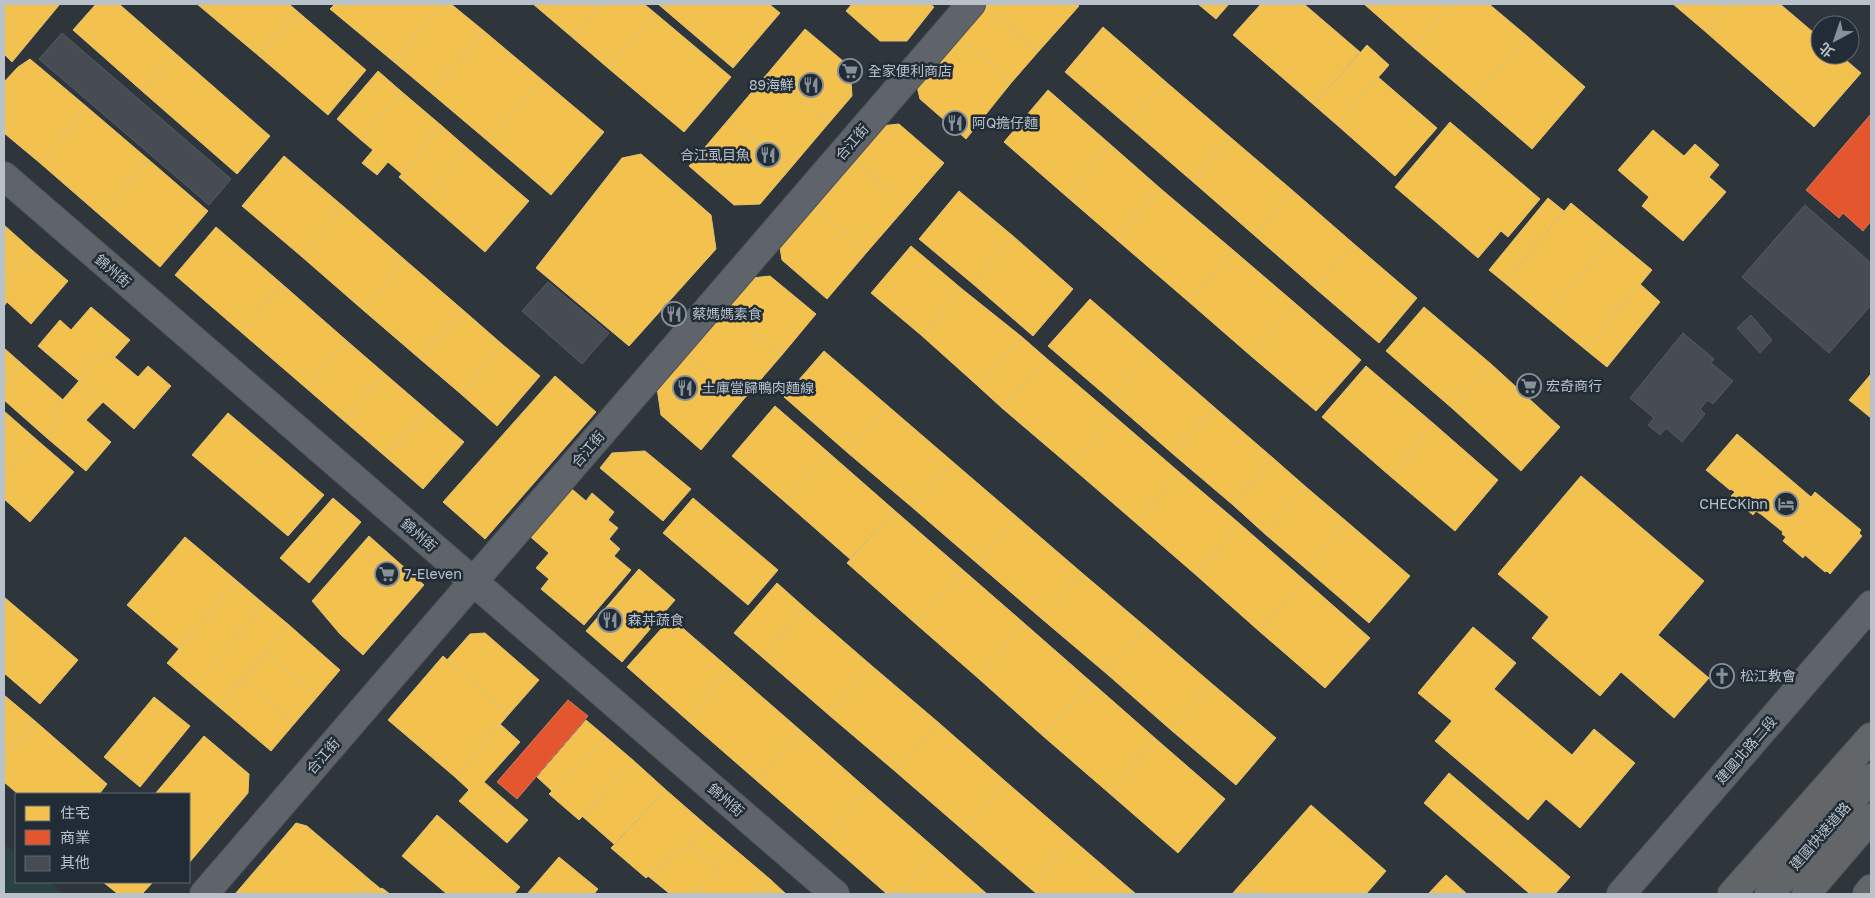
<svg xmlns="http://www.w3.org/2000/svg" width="1875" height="898" font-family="'Golos Text','Noto Sans TC',sans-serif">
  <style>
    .green { fill: #2b4242 }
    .homes { fill: #f2c14e; stroke: #e1c174 }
    .shops { fill: #e4572e; stroke: #d7775d }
    .building { fill: #464c51; stroke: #565c63 }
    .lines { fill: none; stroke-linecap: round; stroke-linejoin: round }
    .minor-casing { stroke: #4c5156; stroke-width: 30 }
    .highway-casing { stroke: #4b5157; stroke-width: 30 }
    .minor { stroke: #5e6469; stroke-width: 28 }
    .highway { stroke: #636669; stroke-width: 28 }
    .labels { text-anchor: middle; stroke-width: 5; stroke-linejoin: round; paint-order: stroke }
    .poi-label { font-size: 14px; fill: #b9c2cb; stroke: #212c37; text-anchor: start }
    .street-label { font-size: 14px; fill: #b9c2cb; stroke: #212c37 }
  </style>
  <rect width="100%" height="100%" fill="#2e353b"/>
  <path class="green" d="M4 843 16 853V882H49L63 894H4Z"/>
  <path class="homes" d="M4 4H60L12 62 4 54Z
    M96 4H119L175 53 142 91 73 30Z
    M197 4H289L297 11 259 56Z
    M335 4H443L394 62 330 9Z
    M443 4H451L484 31 431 93 394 62Z
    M533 4H602L573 38Z
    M602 4H644L655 13 608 68 573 38Z
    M658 4H670L665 10Z
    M670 4H769L780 13 733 68 665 10Z
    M852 4H930L934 7 907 41H880L846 11Z
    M983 4H1076L1079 6 1038 52Z
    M983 4 1038 52 1011 83 955 33Z
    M1198 4H1229L1216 19Z
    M1261 4H1304L1360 52 1314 105 1233 35Z
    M1364 4H1452L1414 48Z
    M1452 4H1489L1527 36 1473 98 1414 48Z
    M1673 4H1732L1707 33Z
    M1732 4H1780L1820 38V55H1840L1861 73 1814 127 1707 33Z
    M297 11 366 70 328 115 259 56Z
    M655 13 731 77 684 132 608 68Z
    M1103 27 1166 82 1128 126 1065 72Z
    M805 29 850 67 852 96 828 124 768 73Z
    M484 31 541 79 489 142 431 93Z
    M955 33 1011 83 966 139 920 99 916 82Z
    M1527 36 1585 87 1532 149 1473 98Z
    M1367 45 1389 65 1337 125 1314 105Z
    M175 53 270 136 237 174 142 91Z
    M30 59 87 107 40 163 4 133V82L18 67Z
    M378 71 402 92 361 140 337 119Z
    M768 73 828 124 789 170 729 119Z
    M1378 77 1437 128 1395 176 1337 125Z
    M541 79 604 132 551 195 489 142Z
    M1166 82 1230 137 1192 181 1128 126Z
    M1048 90 1111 145 1066 196 1004 142Z
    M402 92 442 126 402 174 388 162 377 175 362 163 373 150 361 140Z
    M87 107 149 160 101 216 40 163Z
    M729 119 789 170 760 204 734 205 689 166Z
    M1450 122 1540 199 1508 237 1501 231 1478 258 1395 187Z
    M899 124 944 163 907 206 847 155 871 127Z
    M442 126 467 148 424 199 399 177Z
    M1653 130 1684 156 1695 144 1719 165 1709 177 1726 192 1683 241 1642 206 1649 197 1618 170Z
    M1230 137 1292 190 1254 235 1192 181Z
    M1111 145 1161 189 1117 240 1066 196Z
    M467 148 529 201 485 252 424 199Z
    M641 154 711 215 716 249 629 346 536 268 622 158Z
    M847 155 907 206 867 252 808 201Z
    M284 156 344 207 301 256 242 206Z
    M149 160 208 211 160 267 101 216Z
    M1161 189 1233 250 1189 302 1117 240Z
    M1292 190 1354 244 1316 289 1254 235Z
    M959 191 1013 236 973 284 919 239Z
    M1548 198 1564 211 1505 283 1489 270Z
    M808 201 867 252 827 299 782 260 778 235Z
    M1571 203 1612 237 1546 317 1505 283Z
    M344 207 405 260 363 310 301 256Z
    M4 225 32 250 4 283Z
    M216 227 282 284 241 332 175 275Z
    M1013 236 1073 289 1033 336 973 284Z
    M1612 237 1652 270 1586 350 1546 317Z
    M1354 244 1417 298 1379 343 1316 289Z
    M911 246 962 289 921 335 871 293Z
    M32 250 68 281 31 324 7 302 4 306V283Z
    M1233 250 1296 304 1251 356 1189 302Z
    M405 260 463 310 420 359 363 310Z
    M770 276 816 314 781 356 720 305 743 279Z
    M282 284 347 341 306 388 241 332Z
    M1640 284 1660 302 1607 367 1586 350Z
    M962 289 1022 337 979 387 921 335Z
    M1090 299 1152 353 1111 400 1048 346Z
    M1296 304 1361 360 1316 411 1251 356Z
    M720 305 781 356 743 400 683 350Z
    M91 307 130 340 115 357 106 350 79 381 38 346 60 320 71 330Z
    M1424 307 1491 364 1453 409 1386 351Z
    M463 310 503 345 461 394 420 359Z
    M1022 337 1046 358 1002 408 979 387Z
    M347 341 384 373 343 420 306 388Z
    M503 345 540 376 497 426 461 394Z
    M4 348 22 364 4 385Z
    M106 350 138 377 148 366 171 386 134 429 79 381Z
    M683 350 743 400 701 450 661 415 656 381Z
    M824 351 888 406 848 453 784 397Z
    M1152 353 1214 407 1173 454 1111 400Z
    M1046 358 1114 416 1070 466 1002 408Z
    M22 364 63 400 52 412 61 420 47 438 4 400V385Z
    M1491 364 1560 427 1521 471 1453 409Z
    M1366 366 1434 424 1390 476 1322 417Z
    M384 373 427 410 386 457 343 420Z
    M1871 374V418L1849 400Z
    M555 376 596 412 485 539 443 502Z
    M79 381 103 402 86 420 111 442 86 471 47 438 61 420 52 412Z
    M775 406 829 453 785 502 732 456Z
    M888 406 953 462 913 508 848 453Z
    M1214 407 1273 458 1233 505 1173 454Z
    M427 410 464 442 423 489 386 457Z
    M4 411 37 440 4 478Z
    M228 413 324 495 288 536 192 455Z
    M1114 416 1179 472 1136 523 1070 466Z
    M1434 424 1498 480 1455 531 1390 476Z
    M1737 434 1811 497 1815 492 1861 530 1859 533 1862 536 1830 574 1827 571 1825 572 1805 555 1803 558 1783 541 1786 537 1782 534 1783 532 1762 515 1756 511 1753 515 1731 496 1735 492 1731 489 1730 490 1706 470Z
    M37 440 74 472 30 522 4 499V478Z
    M645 451 691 489 663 521 600 468 612 453Z
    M829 453 894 510 850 559 785 502Z
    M1273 458 1306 487 1265 534 1233 505Z
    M953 462 1017 517 978 564 913 508Z
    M1179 472 1240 524 1196 575 1136 523Z
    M1581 476 1704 581 1658 635 1709 678 1674 718 1621 672 1600 696 1532 638 1549 617 1498 574Z
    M566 484 586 501 592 493 614 512 608 520 618 528 609 539 620 549 614 556 631 570 584 625 541 589 549 579 536 568 549 553 525 532Z
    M1306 487 1346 521 1305 568 1265 534Z
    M333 498 361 522 309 583 280 558Z
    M693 498 778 570 748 605 663 533Z
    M894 510 963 570 916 624 847 563Z
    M1017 517 1082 573 1042 619 978 564Z
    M1346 521 1410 576 1369 623 1305 568Z
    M1240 524 1304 580 1259 631 1196 575Z
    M369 536 424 585 363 655 340 634 312 601Z
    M185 537 237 581 179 649 127 605Z
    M639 569 675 600 622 662 586 631Z
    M963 570 1025 624 978 678 916 624Z
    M1082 573 1147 628 1107 674 1042 619Z
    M1304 580 1370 638 1325 688 1259 631Z
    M237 581 264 604 194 686 167 663Z
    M777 583 805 608 762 657 734 633Z
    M4 597 78 660 40 704 4 673Z
    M264 604 289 625 219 707 194 686Z
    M805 608 872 666 829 715 762 657Z
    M671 618 730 669 687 720 627 667Z
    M1025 624 1090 681 1043 736 978 678Z
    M289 625 340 670 318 696 265 652Z
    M1473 627 1516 663 1494 689 1572 755 1594 729 1635 763 1580 828 1546 799 1528 820 1435 741 1452 721 1418 693Z
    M1147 628 1211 683 1171 730 1107 674Z
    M485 633 539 680 509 714 447 660 470 634Z
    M265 652 318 696 294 724 242 679Z
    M443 656 509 714 455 777 388 720Z
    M872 666 939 723 896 772 829 715Z
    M730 669 800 730 756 780 687 720Z
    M242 679 294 724 271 751 219 707Z
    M1090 681 1156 739 1109 793 1043 736Z
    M1211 683 1276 738 1236 785 1171 730Z
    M4 695 35 721 4 758Z
    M154 697 190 726 140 787 104 757Z
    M586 720 606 737 552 791 537 777Z
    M35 721 107 784 100 793 102 794H18L4 782V758Z
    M939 723 1005 781 963 830 896 772Z
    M500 724 520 742 484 782 528 820 507 843 459 801 469 790 455 777Z
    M800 730 867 789 824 839 756 780Z
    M204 736 249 774 248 793 189 863V794H155Z
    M606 737 634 761 579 820 549 794Z
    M1156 739 1225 799 1178 853 1109 793Z
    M634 761 666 790 614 844 582 816Z
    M1449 773 1570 877 1555 894H1530L1424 803Z
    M1005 781 1072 839 1030 888 963 830Z
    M867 789 937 850 897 894H887L824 839Z
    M666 790 705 824 690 843 646 878 611 848Z
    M1311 805 1386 871 1366 894H1264L1246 878Z
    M437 815 520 887 514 894H447L402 856Z
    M296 823 307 826 370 880 357 894H235Z
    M705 824 771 880 757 894H693L719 870 690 843Z
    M1072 839 1136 894H1037L1030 888Z
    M690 843 719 870 693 894H670L648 876Z
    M937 850 987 894H897Z
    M559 857 598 889 594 894H527Z
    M1446 875 1467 894H1428Z
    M1246 878 1264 894H1232Z
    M370 880 381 889 382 888 390 894H357Z
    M771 880 786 894H757Z
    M103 882H153L142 894H118Z"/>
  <path class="shops" d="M1871 114V221L1863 231 1843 213 1839 218 1806 190Z
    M568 700 588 716 517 799 497 782Z"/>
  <path class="building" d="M62 33 231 179 209 205 39 59Z
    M1805 205 1871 263V305L1829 353 1742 277Z
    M548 282 609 333 582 364 522 311Z
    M1751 315 1772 340 1760 353 1737 328Z
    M1683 333 1714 359 1711 363 1733 381 1713 404 1708 400 1700 409 1705 414 1682 442 1666 428 1660 435 1648 425 1654 418 1630 398Z"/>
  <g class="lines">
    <defs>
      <path id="minor" d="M4 176 835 894
        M204 894 971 4
        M1621 894 1871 605"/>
      <path id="highway" d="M1732 894 1871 737
        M1769 894 1871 778
        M1806 894 1871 818
        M1867 894 1871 889"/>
    </defs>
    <use href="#minor" class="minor-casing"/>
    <use href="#highway" class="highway-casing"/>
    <use href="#minor" class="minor"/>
    <use href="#highway" class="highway"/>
  </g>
  <defs>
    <symbol id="supermarket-ring" viewBox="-11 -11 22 22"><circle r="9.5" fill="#212c37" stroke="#889199" stroke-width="1.5"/><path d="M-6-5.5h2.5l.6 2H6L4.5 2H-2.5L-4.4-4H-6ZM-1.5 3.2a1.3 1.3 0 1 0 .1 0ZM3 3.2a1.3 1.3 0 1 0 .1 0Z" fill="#889199"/></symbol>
    <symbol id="restaurant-ring" viewBox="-11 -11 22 22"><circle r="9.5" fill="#212c37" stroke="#889199" stroke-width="1.5"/><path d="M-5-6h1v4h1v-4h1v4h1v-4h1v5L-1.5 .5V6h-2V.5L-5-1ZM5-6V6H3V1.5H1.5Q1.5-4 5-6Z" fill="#889199"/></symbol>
    <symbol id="hotel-ring" viewBox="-11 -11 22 22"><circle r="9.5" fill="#212c37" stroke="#889199" stroke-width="1.5"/><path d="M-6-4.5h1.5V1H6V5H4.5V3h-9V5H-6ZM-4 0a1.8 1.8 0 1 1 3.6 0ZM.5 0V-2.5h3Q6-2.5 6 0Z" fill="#889199"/></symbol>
    <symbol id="church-ring" viewBox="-11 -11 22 22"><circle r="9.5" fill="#212c37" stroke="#889199" stroke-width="1.5"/><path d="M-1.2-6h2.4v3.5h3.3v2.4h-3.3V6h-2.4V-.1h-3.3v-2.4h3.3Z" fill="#889199"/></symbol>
  </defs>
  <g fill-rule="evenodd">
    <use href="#supermarket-ring" x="836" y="57" width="28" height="28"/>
    <use href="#restaurant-ring" x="797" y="71" width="28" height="28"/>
    <use href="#restaurant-ring" x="941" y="109" width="28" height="28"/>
    <use href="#restaurant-ring" x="754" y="141" width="28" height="28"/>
    <use href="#restaurant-ring" x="660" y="300" width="28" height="28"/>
    <use href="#supermarket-ring" x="1515" y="372" width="28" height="28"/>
    <use href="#restaurant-ring" x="671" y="374" width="28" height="28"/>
    <use href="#hotel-ring" x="1772" y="490" width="28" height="28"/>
    <use href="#supermarket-ring" x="373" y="560" width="28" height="28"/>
    <use href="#restaurant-ring" x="596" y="606" width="28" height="28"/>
    <use href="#church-ring" x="1708" y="662" width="28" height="28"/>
  </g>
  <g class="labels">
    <g class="poi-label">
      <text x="868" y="76">全家便利商店</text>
      <text x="794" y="90" text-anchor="end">89海鮮</text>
      <text x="972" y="128">阿Q擔仔麵</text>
      <text x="750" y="160" text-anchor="end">合江虱目魚</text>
      <text x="692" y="319">蔡媽媽素食</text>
      <text x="1546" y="391">宏奇商行</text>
      <text x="702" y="393">土庫當歸鴨肉麵線</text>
      <text x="1768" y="509" text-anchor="end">CHECKinn</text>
      <text x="404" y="579">7-Eleven</text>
      <text x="628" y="625">森丼蔬食</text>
      <text x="1740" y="681">松江教會</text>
    </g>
    <g class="street-label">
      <text transform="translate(852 142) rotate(-49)" y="5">合江街</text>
      <text transform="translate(113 271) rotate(41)" y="5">錦州街</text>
      <text transform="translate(588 449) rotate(-49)" y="5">合江街</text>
      <text transform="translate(419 535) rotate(41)" y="5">錦州街</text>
      <text transform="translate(1746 750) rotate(-49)" y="5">建國北路二段</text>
      <text transform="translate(323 756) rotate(-49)" y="5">合江街</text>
      <text transform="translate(726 800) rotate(41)" y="5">錦州街</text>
      <text transform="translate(1820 836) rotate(-49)" y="5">建國快速道路</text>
    </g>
  </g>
  <rect width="1875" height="898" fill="none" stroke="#b9c2cb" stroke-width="10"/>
  <rect x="15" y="793" width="175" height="90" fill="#212c37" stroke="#5e6872"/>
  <rect x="25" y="806" width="25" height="15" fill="#f2c14e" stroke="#5e6872"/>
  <text x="60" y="818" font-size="15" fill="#b9c2cb">住宅</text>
  <rect x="25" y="830" width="25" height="15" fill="#e4572e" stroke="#5e6872"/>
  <text x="60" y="843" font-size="15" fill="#b9c2cb">商業</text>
  <rect x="25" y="856" width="25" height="15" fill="#464c51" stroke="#5e6872"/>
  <text x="60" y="868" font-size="15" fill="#b9c2cb">其他</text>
  <g transform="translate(1835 40) rotate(220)"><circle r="24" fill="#212c37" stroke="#5e6872"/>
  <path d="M0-4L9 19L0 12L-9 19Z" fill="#889199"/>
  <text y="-8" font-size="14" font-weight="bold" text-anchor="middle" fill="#b9c2cb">北</text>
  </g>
</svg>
